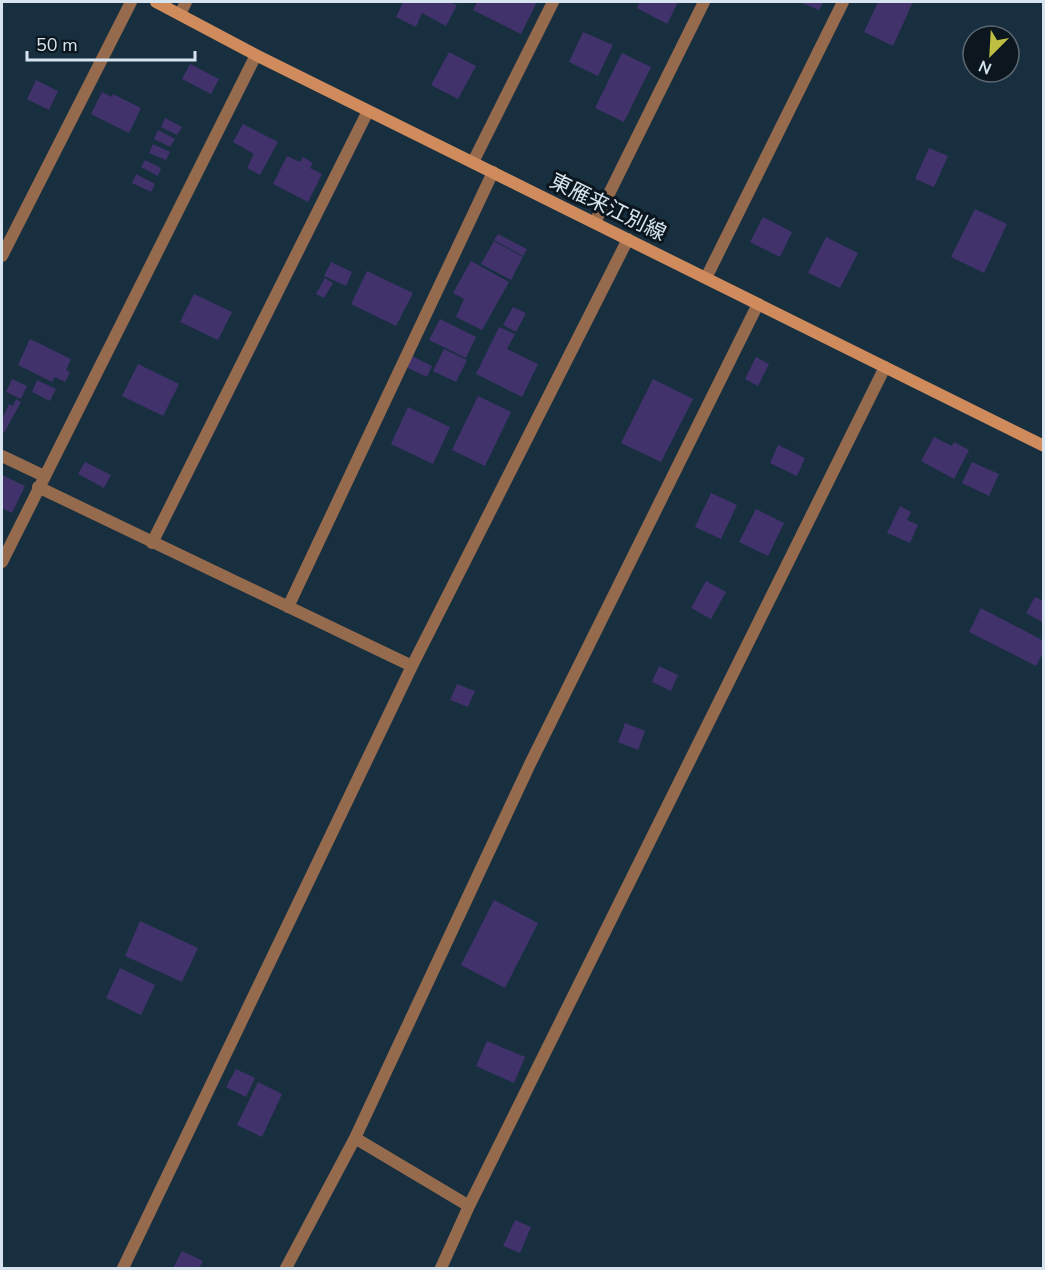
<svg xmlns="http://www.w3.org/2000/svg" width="1045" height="1270" font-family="'Nunito Sans','Noto Sans JP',sans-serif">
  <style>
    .building { fill: #41326b }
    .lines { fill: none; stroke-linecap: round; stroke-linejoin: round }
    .lane { stroke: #956a4d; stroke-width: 12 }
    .secondary { stroke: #d08b5c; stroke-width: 12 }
    .labels { text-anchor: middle; stroke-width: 6; stroke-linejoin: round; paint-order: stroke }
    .street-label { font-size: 21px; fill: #d7e4ef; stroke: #0c161e }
  </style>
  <rect width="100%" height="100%" fill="#182f40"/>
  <path class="building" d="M403 2H449L457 5 446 26 422 13 416 27 396 17Z
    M477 2H537L521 34 473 10Z
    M640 2H678L667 24 637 8Z
    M800 2H823L819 10Z
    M878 2H913L893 46 864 32Z
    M583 32 613 45 598 76 569 62Z
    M449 52 476 66 458 99 431 85Z
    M622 53 651 67 624 122 595 108Z
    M190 64 219 79 211 94 182 79Z
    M36 80 58 91 49 110 27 99Z
    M102 92 112 97 113 94 141 108 129 133 91 114Z
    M165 118 182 127 177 135 161 127Z
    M243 124 278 142 260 175 247 168 254 154 233 142Z
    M158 130 175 139 170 147 154 139Z
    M153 144 170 152 166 160 149 153Z
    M929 148 948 156 934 187 915 179Z
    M287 156 300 162 303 157 313 163 310 168 322 174 308 202 273 184Z
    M145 160 161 168 158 176 141 167Z
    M136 174 155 184 151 192 132 183Z
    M975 209 1007 224 984 273 951 257Z
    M763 217 792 232 780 257 750 242Z
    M498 234 527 249 523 256 494 240Z
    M826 237 858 253 840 288 808 273Z
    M494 241 523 257 511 280 481 264Z
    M471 261 509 282 482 330 456 317 464 299 453 293Z
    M331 262 352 272 346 286 324 276Z
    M367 271 413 293 396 326 351 304Z
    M325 278 333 283 324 298 316 294Z
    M194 294 232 312 218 340 180 322Z
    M513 307 526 313 516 332 503 325Z
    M440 319 476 337 466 358 429 340Z
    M499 327 515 334 507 349 538 364 522 397 476 374Z
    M30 339 71 359 66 370 70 372 65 382 55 377 52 382 18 365Z
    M444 349 467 360 456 382 433 371Z
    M412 356 432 366 427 377 406 367Z
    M756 357 769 364 758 386 745 379Z
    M138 364 179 384 163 416 122 396Z
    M12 379 27 386 21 399 6 392Z
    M653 379 693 399 661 462 621 443Z
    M37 380 56 389 50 401 32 392Z
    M478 396 511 412 485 466 452 450Z
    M16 399 21 402 4 433 2 432V419L9 404 13 406Z
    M408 407 450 427 433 464 391 444Z
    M934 437 952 446 954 442 969 450 954 479 921 461Z
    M778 445 805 458 797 476 770 463Z
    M85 462 111 475 104 488 78 474Z
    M972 462 999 474 989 496 962 483Z
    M2 475 25 486 12 513 2 508Z
    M711 493 737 505 721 539 695 527Z
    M900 506 911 512 907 520 918 525 910 543 887 533Z
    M756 509 784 523 768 556 739 542Z
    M706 581 726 592 711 619 691 608Z
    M1035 597 1044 601V623L1026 613Z
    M981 608 1044 641V651L1036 666 969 632Z
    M659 666 678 675 671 691 652 682Z
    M457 684 475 691 468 707 450 700Z
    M625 723 645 731 638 750 618 742Z
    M494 900 538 923 505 988 461 965Z
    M140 921 198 948 182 982 125 956Z
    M120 968 155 985 141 1015 106 998Z
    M487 1041 525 1057 514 1083 476 1066Z
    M236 1069 255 1078 246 1097 226 1087Z
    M258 1082 282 1094 262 1137 237 1125Z
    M515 1220 531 1227 520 1253 503 1246Z
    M182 1251 203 1261 199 1268H173Z"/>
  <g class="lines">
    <path class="lane" d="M180 14 186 2
      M473 162 553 2
      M595 222 704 2
      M2 256 131 2
      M706 278 843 2
      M2 456 44 476
      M38 487 412 666
      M152 543 368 111
      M2 562 256 55
      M288 607 493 172
      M355 1138 469 1206 441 1268
      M469 1206 885 367
      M123 1268 412 666 628 239
      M286 1268 355 1138 530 764 758 304"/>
    <path class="secondary" d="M156 2 256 55 1044 446"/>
  </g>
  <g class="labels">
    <g class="street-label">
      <text transform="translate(608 207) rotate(26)" y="7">東雁来江別線</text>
    </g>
  </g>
  <rect width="1045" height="1270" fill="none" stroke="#d7e4ef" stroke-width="6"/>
  <g transform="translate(991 54) rotate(204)"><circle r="28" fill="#0c161e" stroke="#5d6872" stroke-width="1.5"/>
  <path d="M0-4.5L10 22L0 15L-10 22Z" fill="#bebf42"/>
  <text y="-9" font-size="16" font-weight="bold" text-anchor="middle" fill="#d7e4ef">N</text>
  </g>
  <path d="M27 51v9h168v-9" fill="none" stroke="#d7e4ef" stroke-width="3"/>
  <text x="36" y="51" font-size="18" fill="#d7e4ef" stroke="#0c161e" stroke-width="4.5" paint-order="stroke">50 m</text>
</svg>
